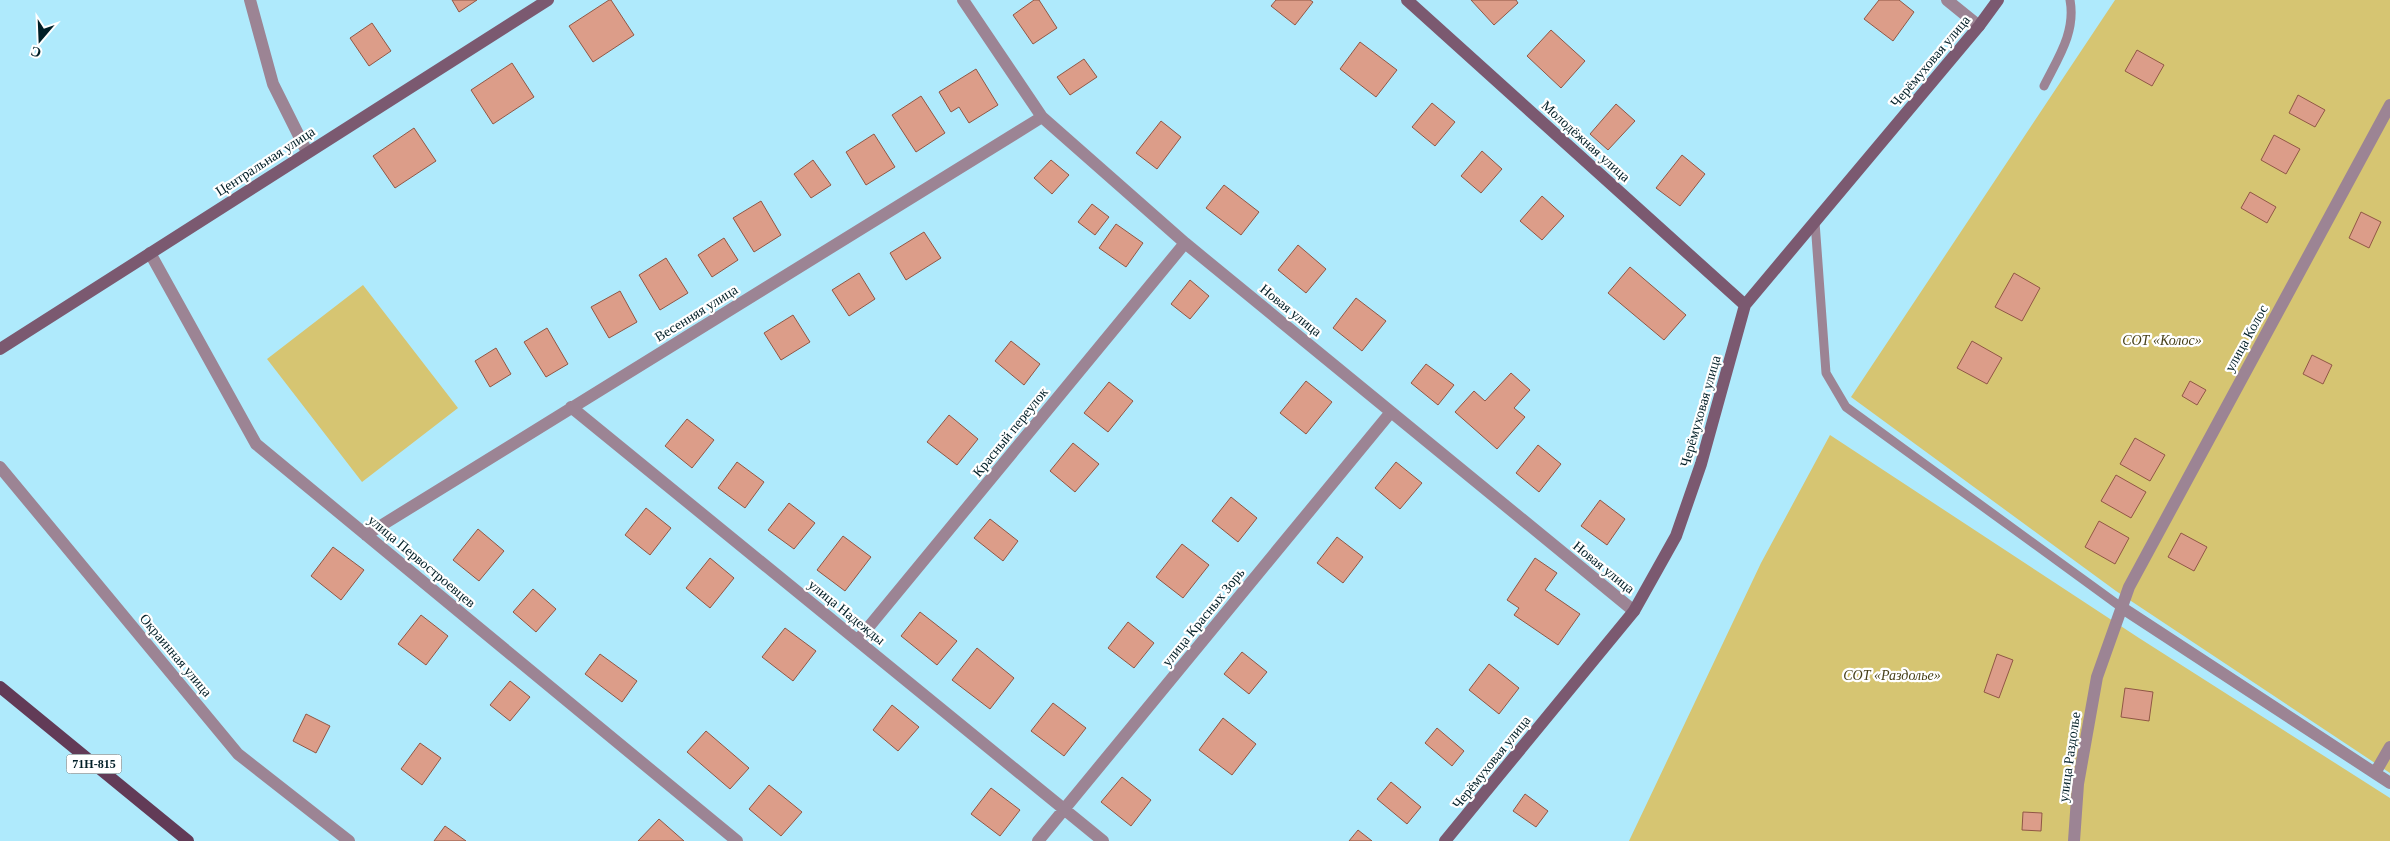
<svg xmlns="http://www.w3.org/2000/svg" width="2390" height="841" font-family="Georgia,serif">
  <style>
    .green { fill: #d6c572 }
    .building { fill: #dc9d89; stroke: #905745 }
    .lines { fill: none; stroke-linecap: round; stroke-linejoin: round }
    .lane { stroke: #9c8494; stroke-width: 9 }
    .street { stroke: #9c8494; stroke-width: 12 }
    .secondary { stroke: #7b5970; stroke-width: 12 }
    .primary { stroke: #623b57; stroke-width: 12 }
    .labels { text-anchor: middle; stroke-width: 4.5; stroke-linejoin: round; paint-order: stroke }
    .shield { fill: #fff; stroke: #4c6267; stroke-width: 1 }
    .shield-label { font-size: 12px; font-weight: bold; fill: #001e26 }
    .street-label { font-size: 14px; fill: #001e26; stroke: #fff }
    .park-label { font-size: 14px; font-style: italic; fill: #474018; stroke: #fff }
  </style>
  <rect width="100%" height="100%" fill="#afeafc"/>
  <path class="green" d="M2115 0H2390V773L2116 591 1851 397Z
    M363 285 458 408 362 482 267 359Z
    M1830 435 2139 638 2390 798V841H1629L1761 563Z"/>
  <path class="building" d="M452 0H477L459 12Z
    M609 0H611L634 35 593 62 569 26Z
    M1034 0H1039L1057 28 1033 44 1013 15Z
    M1276 0H1310L1313 2 1295 25 1271 6Z
    M1471 0H1516L1518 3 1494 25Z
    M1879 0H1899L1914 12 1893 41 1864 19Z
    M372 23 391 51 369 66 350 38Z
    M1551 30 1585 61 1561 88 1527 56Z
    M1360 42 1397 70 1376 97 1340 69Z
    M2137 50 2164 65 2152 86 2125 71Z
    M1084 59 1097 77 1070 95 1057 77Z
    M512 63 534 97 493 124 471 90Z
    M976 69 998 105 969 123 959 107 951 112 939 92Z
    M2298 95 2325 110 2315 127 2289 113Z
    M921 96 945 133 916 152 892 115Z
    M1432 103 1455 122 1435 146 1412 127Z
    M1616 104 1635 121 1608 150 1590 134Z
    M1161 121 1181 137 1157 169 1136 153Z
    M414 128 436 161 395 188 373 156Z
    M874 134 895 167 866 185 846 152Z
    M2274 135 2300 149 2286 174 2261 160Z
    M1482 151 1502 169 1481 193 1461 176Z
    M1682 155 1705 174 1680 206 1656 188Z
    M813 160 831 185 811 198 794 174Z
    M1051 160 1069 175 1052 194 1034 178Z
    M1224 185 1259 212 1241 235 1206 208Z
    M2250 192 2276 207 2267 223 2241 208Z
    M1542 196 1564 216 1542 240 1520 221Z
    M761 201 781 235 754 252 733 218Z
    M1092 204 1109 217 1095 235 1078 222Z
    M2361 212 2381 222 2369 248 2349 238Z
    M1116 224 1143 243 1126 267 1099 248Z
    M924 232 941 258 906 280 890 253Z
    M724 238 738 260 712 277 698 255Z
    M1298 245 1326 269 1306 293 1278 270Z
    M666 258 688 293 660 310 639 275Z
    M1630 267 1686 315 1664 340 1608 293Z
    M859 273 875 299 849 316 832 290Z
    M2014 273 2040 288 2022 321 1995 307Z
    M1190 280 1209 296 1190 319 1171 304Z
    M620 291 637 322 609 338 591 307Z
    M1356 298 1386 321 1362 351 1333 328Z
    M793 315 810 342 781 360 764 333Z
    M547 328 568 364 546 377 524 342Z
    M1011 341 1040 364 1024 385 995 361Z
    M1972 341 2002 358 1987 384 1957 368Z
    M496 348 511 374 490 387 475 361Z
    M2312 355 2332 365 2323 384 2303 374Z
    M1426 364 1454 385 1438 405 1411 383Z
    M1511 373 1530 390 1514 408 1525 417 1497 449 1455 412 1474 391 1485 401Z
    M1306 381 1332 402 1306 434 1280 413Z
    M2190 381 2206 390 2197 405 2182 396Z
    M1109 382 1133 401 1108 432 1084 413Z
    M949 415 978 439 957 465 927 442Z
    M687 419 714 440 692 468 665 446Z
    M2135 438 2165 455 2150 481 2120 464Z
    M1073 443 1099 464 1075 492 1050 471Z
    M1538 445 1561 464 1539 492 1516 473Z
    M737 462 764 482 745 508 718 488Z
    M1396 462 1422 483 1400 509 1375 488Z
    M2116 475 2146 492 2131 518 2101 501Z
    M1231 497 1257 518 1238 542 1212 521Z
    M1600 500 1625 519 1607 545 1581 526Z
    M789 503 815 523 794 549 768 530Z
    M646 508 671 528 650 555 625 535Z
    M990 519 1018 541 1003 561 974 538Z
    M2099 521 2129 538 2115 564 2085 547Z
    M478 529 504 551 479 581 453 560Z
    M2181 533 2207 547 2194 571 2168 557Z
    M843 536 871 557 845 591 817 570Z
    M1337 537 1363 557 1343 583 1317 563Z
    M1182 544 1209 565 1183 598 1156 577Z
    M333 547 364 570 341 600 311 576Z
    M710 558 734 578 710 608 686 588Z
    M1535 558 1557 573 1545 590 1580 614 1558 645 1514 615 1519 608 1507 600Z
    M533 589 556 609 536 632 513 612Z
    M920 612 957 641 937 665 901 636Z
    M421 615 448 636 426 665 398 644Z
    M1128 622 1154 643 1134 668 1108 648Z
    M785 628 816 651 793 681 762 657Z
    M977 648 1014 678 990 709 952 680Z
    M1242 652 1267 672 1249 694 1224 674Z
    M600 654 637 681 622 702 585 674Z
    M1997 654 2013 660 1999 698 1984 692Z
    M1489 664 1519 688 1499 714 1469 690Z
    M510 681 530 697 510 721 490 705Z
    M2125 688 2153 692 2149 721 2121 717Z
    M1053 703 1086 728 1064 756 1031 731Z
    M892 705 919 727 898 751 873 730Z
    M306 714 330 726 316 753 293 741Z
    M1223 718 1256 744 1232 775 1199 750Z
    M1437 728 1464 751 1452 766 1425 743Z
    M706 731 749 768 730 789 687 752Z
    M420 743 441 758 422 785 401 769Z
    M1122 777 1151 800 1131 826 1101 802Z
    M1391 782 1421 807 1407 824 1377 799Z
    M769 785 802 812 781 836 749 809Z
    M991 788 1020 810 1000 836 971 814Z
    M1525 794 1548 811 1536 827 1513 811Z
    M2023 812 2042 813 2041 831 2022 830Z
    M659 819 684 841H638Z
    M445 826 466 841H434Z
    M1358 830 1372 841H1349Z"/>
  <g class="lines">
    <path class="lane" d="M2044 86C2058 58 2076 32 2070 0
      M1815 222 1826 373 1846 407 2121 607"/>
    <path class="street" d="M250 0 273 84 307 152
      M963 0 1042 117 1185 243 1634 611
      M1947 0 1979 26
      M150 253 256 444 737 841
      M571 407 1103 841
      M0 467 238 754 349 841
      M366 535 1042 117
      M2121 607 2390 783
      M858 640 1185 243
      M2375 773 2390 747
      M1038 841 1391 412
      M2074 841 2078 784 2097 677 2129 587 2390 105"/>
    <path class="secondary" d="M1407 0 1745 305
      M0 349 548 0
      M1445 841 1634 611 1676 536 1701 464 1745 305 1979 26 1998 0"/>
    <path class="primary" d="M0 687 188 841"/>
  </g>
  <g class="labels">
    <rect class="shield" x="66.5" y="754.5" width="55" height="19" rx="4"/>
    <g class="shield-label">
      <text x="94" y="768">71Н-815</text>
    </g>
    <g class="street-label">
      <text transform="translate(1930 61) rotate(-50)" y="5">Черёмуховая улица</text>
      <text transform="translate(1586 141) rotate(42)" y="5">Молодёжная улица</text>
      <text transform="translate(265 161) rotate(-33)" y="5">Центральная улица</text>
      <text transform="translate(1291 310) rotate(39)" y="5">Новая улица</text>
      <text transform="translate(696 313) rotate(-32)" y="5">Весенняя улица</text>
      <text transform="translate(2246 338) rotate(-61)" y="5">улица Колос</text>
      <text transform="translate(1700 411) rotate(-74)" y="5">Черёмуховая улица</text>
      <text transform="translate(1010 432) rotate(-51)" y="5">Красный переулок</text>
      <text transform="translate(422 561) rotate(40)" y="5">улица Первостроевцев</text>
      <text transform="translate(1604 567) rotate(39)" y="5">Новая улица</text>
      <text transform="translate(847 612) rotate(39)" y="5">улица Надежды</text>
      <text transform="translate(1203 617) rotate(-51)" y="5">улица Красных Зорь</text>
      <text transform="translate(176 655) rotate(50)" y="5">Окраинная улица</text>
      <text transform="translate(2069 757) rotate(-82)" y="5">улица Раздолье</text>
      <text transform="translate(1491 762) rotate(-51)" y="5">Черёмуховая улица</text>
    </g>
    <g class="park-label">
      <text x="2162" y="345">СОТ «Колос»</text>
      <text x="1892" y="680">СОТ «Раздолье»</text>
    </g>
  </g>
  <g transform="translate(40 40) rotate(199)" stroke="#ffffff" stroke-width="4" paint-order="stroke">
  <path d="M0-4L9 19L0 12L-9 19Z" fill="#001e26"/>
  <text y="-8" font-size="14" font-weight="bold" text-anchor="middle" fill="#001e26">С</text>
  </g>
</svg>
